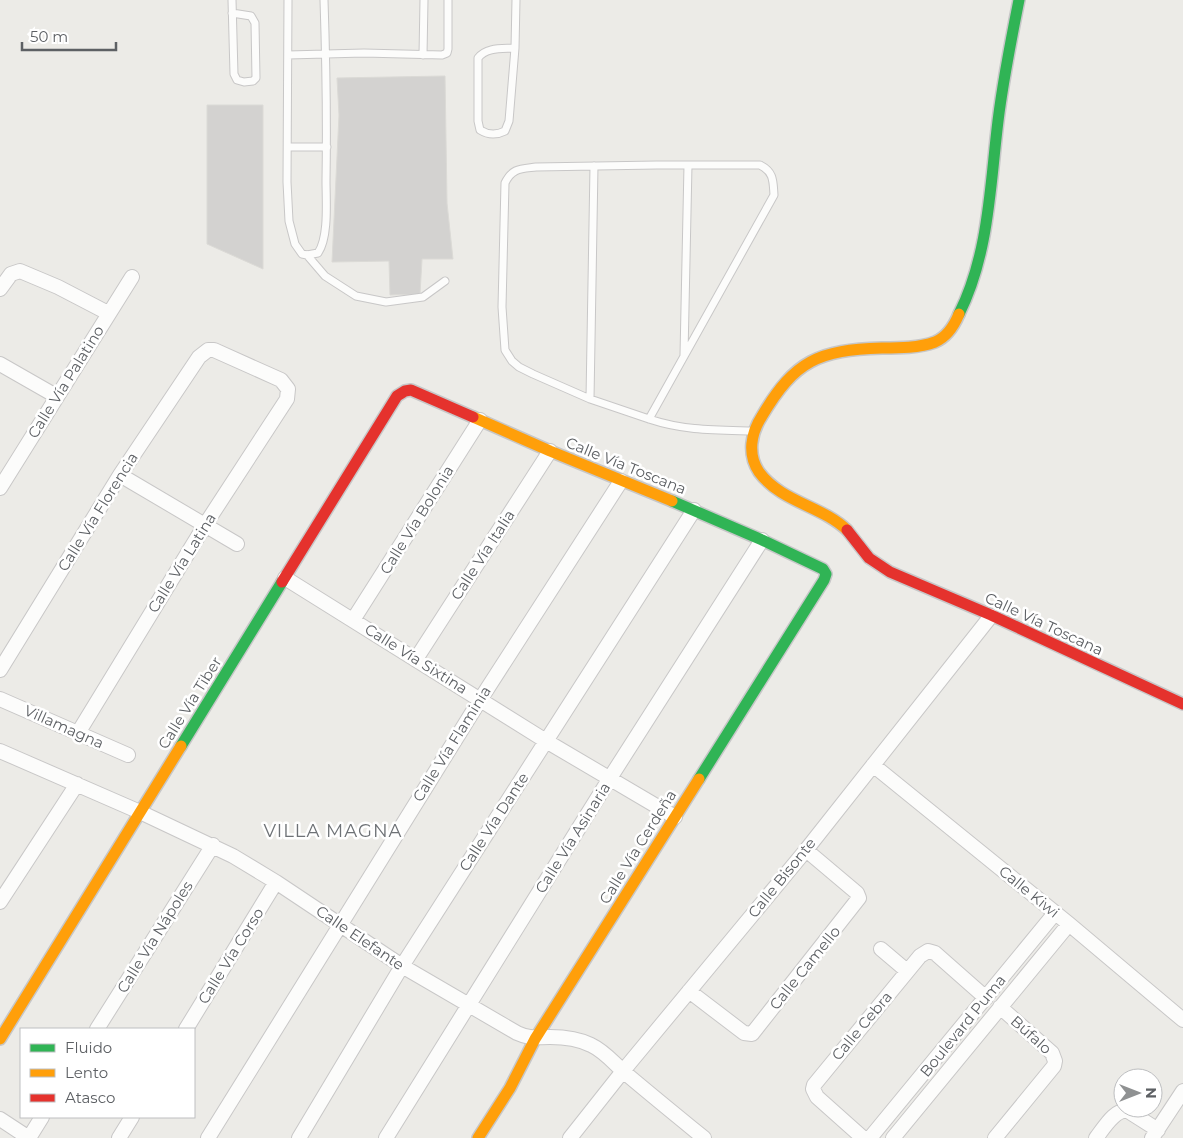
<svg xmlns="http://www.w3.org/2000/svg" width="1183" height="1138" font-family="Montserrat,sans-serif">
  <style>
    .building { fill: #d3d2d0; stroke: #dbdad6 }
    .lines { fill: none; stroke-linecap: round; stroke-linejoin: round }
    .lane-casing { stroke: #c8c7c7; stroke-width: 9 }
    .street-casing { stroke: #c8c7c7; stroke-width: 16 }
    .fast-casing { stroke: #c7c7c8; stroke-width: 14 }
    .slow-casing { stroke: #c7c7c8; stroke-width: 14 }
    .jam-casing { stroke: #c7c7c8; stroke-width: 14 }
    .lane { stroke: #fcfcfb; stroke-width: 7 }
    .street { stroke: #fcfcfb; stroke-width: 14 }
    .fast { stroke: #30b455; stroke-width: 11 }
    .slow { stroke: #ff9f0a; stroke-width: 11 }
    .jam { stroke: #e5322d; stroke-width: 11 }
    .labels { text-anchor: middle; stroke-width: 5; stroke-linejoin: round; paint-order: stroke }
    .street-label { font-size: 15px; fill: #5d6064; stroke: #fff }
    .quarter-label { font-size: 18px; letter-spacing: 1px; fill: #6e7276; stroke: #fff }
  </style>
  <rect width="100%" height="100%" fill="#ecebe7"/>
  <path class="building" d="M445 76 447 203 453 259H422L420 294 390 295 389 261 332 262 339 115 337 78Z
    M207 105H263V269L207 244Z"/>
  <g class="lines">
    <defs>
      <path id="lane" d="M232 0 234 74 237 80 244 82 253 81 256 78 255 23 251 16 232 13
        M288 0 287 182 289 221 295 244 302 254 307 255 318 253C329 237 326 201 326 181 327 121 326 60 324 0
        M515 48C502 49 487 47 478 58V121L480 130C488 135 497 135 505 131L509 121 515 48 516 0
        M288 55 364 53 442 55 447 53 448 49V0
        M423 55 424 0
        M288 147H327
        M307 255 325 276 356 296 386 302 423 297 445 281
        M684 355 688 165
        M590 399 594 166
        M649 419 774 195C773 181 774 172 760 165H657L536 167C521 169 512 168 505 183L502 307 505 350 512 361 519 367 533 374 590 399 649 419C685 431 716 430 754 431"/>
      <path id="street" d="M0 289 11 274 20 271 58 287 108 313
        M0 364 56 396
        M120 475 237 544
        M0 488 132 277
        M285 578 546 741 675 817
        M353 620 480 420
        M416 659 550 451
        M0 670 120 475 199 357 208 350H214L281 380 288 389 287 399 205 525 78 733
        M0 699 128 755
        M0 751 140 812 233 856 276 882 402 966 517 1033C530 1039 536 1037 550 1037 564 1037 579 1039 591 1045 604 1051 613 1062 624 1072 650 1094 677 1116 704 1138
        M873 765 1069 924 1183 1020
        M0 902 77 784
        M881 949 907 971
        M689 991 744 1033 752 1034 859 898 857 893 806 850
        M97 1029 213 845
        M186 1029 276 882
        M0 1119 29 1138
        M29 1138 42 1117
        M119 1138 132 1117
        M208 1138 480 700 621 481
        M299 1138 402 966 694 510
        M386 1138 610 778 762 540
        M570 1138 623 1071 806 850 991 616
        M863 1138 817 1097 813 1089 814 1085 920 956 928 951 935 953 986 998
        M870 1138 1055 913
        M893 1138 1069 924
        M995 1138 1054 1066 1055 1061 1052 1053 1000 1007
        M1096 1138C1104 1128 1115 1108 1128 1111L1158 1130
        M1152 1138 1183 1091"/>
      <path id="fast" d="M959 314C989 254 990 186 998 121 1003 80 1011 40 1019 0
        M672 501 762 540 823 569 826 574 824 580 699 779
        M181 746 282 582"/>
      <path id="slow" d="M473 417 550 451 672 501
        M847 530C822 506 781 502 759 472 747 454 751 433 762 416 795 360 819 350 882 348 899 348 919 348 935 342 947 337 954 326 959 314
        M0 1039 181 746
        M478 1138 510 1088 535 1039 699 779"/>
      <path id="jam" d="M847 530 869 558 890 572 991 615 1183 704
        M282 582 397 396 405 391 411 390 473 417"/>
    </defs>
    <use href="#lane" class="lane-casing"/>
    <use href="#street" class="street-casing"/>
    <use href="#fast" class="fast-casing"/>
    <use href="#slow" class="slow-casing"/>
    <use href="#jam" class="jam-casing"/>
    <use href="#lane" class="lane"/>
    <use href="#street" class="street"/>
    <use href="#fast" class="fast"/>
    <use href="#slow" class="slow"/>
    <use href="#jam" class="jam"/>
  </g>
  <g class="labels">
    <g class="street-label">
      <text transform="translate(66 382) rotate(-58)" y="5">Calle Vía Palatino</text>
      <text transform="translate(626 466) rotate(22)" y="5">Calle Vía Toscana</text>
      <text transform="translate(98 512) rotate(-58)" y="5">Calle Vía Florencia</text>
      <text transform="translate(417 520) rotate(-58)" y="5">Calle Vía Bolonia</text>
      <text transform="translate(483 555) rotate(-57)" y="5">Calle Vía Italia</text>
      <text transform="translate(182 563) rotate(-58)" y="5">Calle Vía Latina</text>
      <text transform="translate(1044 624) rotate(25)" y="5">Calle Vía Toscana</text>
      <text transform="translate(416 659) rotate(32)" y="5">Calle Vía Sixtina</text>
      <text transform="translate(190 703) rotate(-58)" y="5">Calle Vía Tiber</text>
      <text transform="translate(64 727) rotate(24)" y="5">Villamagna</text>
      <text transform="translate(452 744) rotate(-58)" y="5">Calle Vía Flaminia</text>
      <text transform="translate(494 822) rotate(-57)" y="5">Calle Vía Dante</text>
      <text transform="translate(573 838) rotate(-58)" y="5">Calle Vía Asinaria</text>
      <text transform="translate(638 847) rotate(-58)" y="5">Calle Vía Cerdeña</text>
      <text transform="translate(782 878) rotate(-51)" y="5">Calle Bisonte</text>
      <text transform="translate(1029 892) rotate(39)" y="5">Calle Kiwi</text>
      <text transform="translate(155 937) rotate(-58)" y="5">Calle Vía Nápoles</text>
      <text transform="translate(360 938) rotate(34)" y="5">Calle Elefante</text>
      <text transform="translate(231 956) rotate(-58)" y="5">Calle Vía Corso</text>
      <text transform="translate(805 968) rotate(-51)" y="5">Calle Camello</text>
      <text transform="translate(862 1026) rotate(-50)" y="5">Calle Cebra</text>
      <text transform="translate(963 1026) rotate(-51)" y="5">Boulevard Puma</text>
      <text transform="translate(1031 1035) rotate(42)" y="5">Búfalo</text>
    </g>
    <g class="quarter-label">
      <text x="333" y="837">VILLA MAGNA</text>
    </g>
  </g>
  <rect x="20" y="1028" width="175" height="90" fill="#ffffff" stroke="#bebfc1"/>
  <rect x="30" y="1044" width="25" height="8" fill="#30b455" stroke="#bebfc1"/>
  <text x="65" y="1053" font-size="15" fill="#5d6064">Fluido</text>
  <rect x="30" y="1069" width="25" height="8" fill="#ff9f0a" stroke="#bebfc1"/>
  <text x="65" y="1078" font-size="15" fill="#5d6064">Lento</text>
  <rect x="30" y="1094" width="25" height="8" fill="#e5322d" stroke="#bebfc1"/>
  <text x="65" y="1103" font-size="15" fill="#5d6064">Atasco</text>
  <g transform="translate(1138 1093) rotate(90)"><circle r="24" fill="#ffffff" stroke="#bebfc1"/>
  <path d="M0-4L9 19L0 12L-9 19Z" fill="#8f9192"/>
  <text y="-8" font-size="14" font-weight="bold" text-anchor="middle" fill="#5d6064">N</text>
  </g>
  <path d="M22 42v8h94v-8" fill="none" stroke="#5d6064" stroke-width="2.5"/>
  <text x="30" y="42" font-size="15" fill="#5d6064" stroke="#ffffff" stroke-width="4" paint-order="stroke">50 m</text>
</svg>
